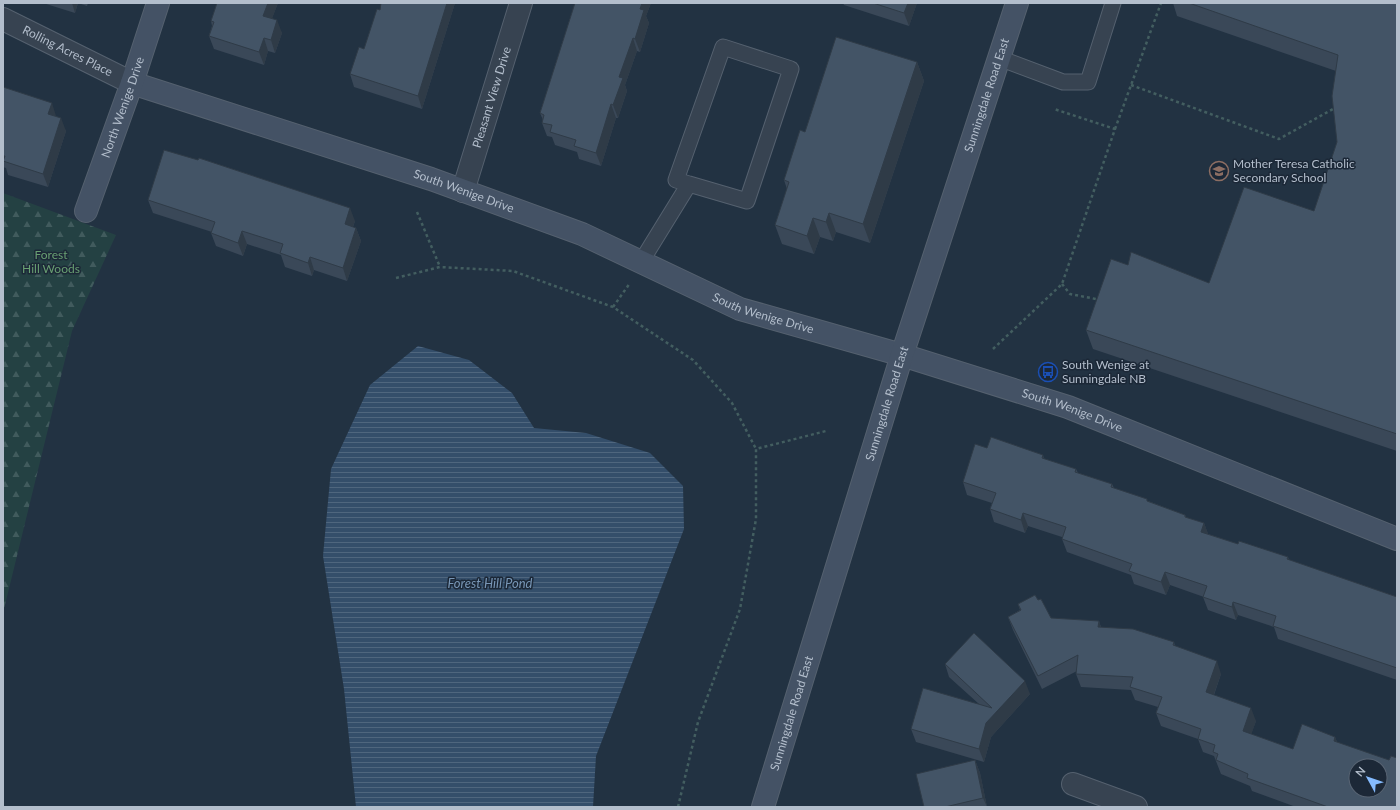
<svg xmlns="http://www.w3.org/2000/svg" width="1400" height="810" font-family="Lato,sans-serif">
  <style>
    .forest { fill: url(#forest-firs) }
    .water { fill: url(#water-rules) }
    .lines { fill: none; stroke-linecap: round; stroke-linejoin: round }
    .lane-casing { stroke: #55616f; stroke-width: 17 }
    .street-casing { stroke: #55616f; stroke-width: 24 }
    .secondary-casing { stroke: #55616f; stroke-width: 24 }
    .path { stroke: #435e60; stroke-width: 2.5; stroke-dasharray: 3 3; stroke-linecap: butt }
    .lane { stroke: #374351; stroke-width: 15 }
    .street { stroke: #374351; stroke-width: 22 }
    .secondary { stroke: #445265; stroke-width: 22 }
    .wall { fill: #3a4858 }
    .shaded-wall { fill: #2f3b47 }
    .building { fill: #435466; stroke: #2f3b47; fill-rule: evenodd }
    .labels { text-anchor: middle; stroke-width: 3; stroke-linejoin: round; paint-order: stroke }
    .street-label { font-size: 12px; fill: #b3becc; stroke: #1c2837 }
    .poi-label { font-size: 12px; fill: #b3becc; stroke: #1c2837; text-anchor: start }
    .park-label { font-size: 12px; fill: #689f72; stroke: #1c2837 }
    .water-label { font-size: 13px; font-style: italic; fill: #7896b6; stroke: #1c2837 }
  </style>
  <defs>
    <pattern id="forest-firs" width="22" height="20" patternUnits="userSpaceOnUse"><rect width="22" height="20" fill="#244143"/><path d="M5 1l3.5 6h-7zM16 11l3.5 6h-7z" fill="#415b5d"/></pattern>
    <pattern id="water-rules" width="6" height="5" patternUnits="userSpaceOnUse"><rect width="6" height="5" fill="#344e6a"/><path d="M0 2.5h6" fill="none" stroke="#4f667e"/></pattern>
  </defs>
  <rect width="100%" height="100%" fill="#223242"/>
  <path class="forest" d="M3 193 116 235 72 331 3 613Z"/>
  <path class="water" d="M418 346 469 360 512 393 534 428 586 433 650 453 683 486 684 529 596 756 593 807H356L344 689 323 556 331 469 370 385Z"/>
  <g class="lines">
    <defs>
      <path id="lane" d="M999 58 1063 82H1088L1113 3
        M641 262 689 184 747 201 791 69 723 47 676 180 689 184"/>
      <g id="street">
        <path id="s1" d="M3 19 132 83"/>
        <path id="s2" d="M463 191 521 3"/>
        <path d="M1073 784 1136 807"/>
      </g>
      <g id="secondary">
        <path id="s3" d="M132 83 431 179 582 234 740 309 902 355 1068 407 1397 539"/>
        <path id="s4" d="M86 211 132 83 158 3"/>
        <path id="s5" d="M763 807 902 355 1017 3"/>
      </g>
    </defs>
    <use href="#lane" class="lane-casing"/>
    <use href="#street" class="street-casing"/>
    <use href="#secondary" class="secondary-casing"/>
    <path class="path" d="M1131 85 1279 139 1333 109
      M1115 129 1161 3
      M417 212 440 267
      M396 278 440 267 513 271 613 307 693 360 732 403 756 449
      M1062 284 1070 294 1096 299
      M613 307 630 283
      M993 349 1062 284 1115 129 1054 109
      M678 807 698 722 740 609 756 519V449L826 431"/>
    <use href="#lane" class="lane"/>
    <use href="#street" class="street"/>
    <use href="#secondary" class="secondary"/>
  </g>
  <path class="wall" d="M43 3H88L87 6 78 3 75 13Z
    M217 3H278L272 18 282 33 275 53 268 51 264 65 214 49 209 36 212 26 211 21Z
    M455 3 422 109 354 87 350 74 364 49 380 10Z
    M575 3H651L646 16 649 23 640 52 637 51 625 85 627 91 618 118H616L601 166 579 159 577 152 555 145 552 137 547 136 542 123 543 120 540 113Z
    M843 3H917L909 26 844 5Z
    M1173 3H1397V451L1093 349 1086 330 1128 265 1209 283 1314 211 1337 142 1336 71 1177 16Z
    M917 62 924 81 870 243 836 232 833 241 820 237 814 254 782 244 775 225 787 189 784 180 805 132Z
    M3 87 56 116 66 131 48 187 8 175 6 168 3 167Z
    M148 200 355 221 353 227 356 228 361 241 347 281 314 270 312 276 285 267 281 255 247 244 243 256 216 246 211 233 212 232 153 213Z
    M987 448 1043 455 1044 459 1076 469 1078 473 1112 484 1114 488 1148 501 1185 515 1187 518 1204 523 1208 534 1238 544 1288 557 1289 560 1397 597V680L1278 639 1274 627 1238 615 1236 620 1208 610 1203 597H1204L1170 585 1166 595 1134 584 1131 575 1067 552 1062 539V537L1028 526 1025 533 994 522 990 509 992 503 967 495 963 482Z
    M1038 600 1051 618 1099 621 1101 627 1174 642 1175 646 1221 674 1214 695 1256 721 1251 734 1293 749 1335 737 1337 742 1397 807H1296L1252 791 1250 786 1221 774 1214 756 1203 752 1198 739 1161 726 1156 713 1158 707 1135 700 1131 690 1081 687 1076 674 1077 671 1042 689 1013 630 1008 617 1020 610 1018 604Z
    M945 664 1030 694 991 737 984 762 916 742 911 729 979 704 949 677Z
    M975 760 980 773 987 807H924Z"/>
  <path class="shaded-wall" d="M72 3H78L75 13Z
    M268 3H278L268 29 263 16Z
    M447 3H455L422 109 418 96Z
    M642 3H651L646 16 649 23 640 52 635 39 640 9Z
    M908 3H917L909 26 904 13Z
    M277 20 282 33 275 53 271 40Z
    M264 38 268 51 264 65 259 52Z
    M633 38 637 51 625 85 627 91 618 118 613 105 619 77Z
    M917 62 924 81 870 243 863 224Z
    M52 103 56 116 48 114Z
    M611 104 616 118 601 166 596 153Z
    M61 118 66 131 48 187 43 174Z
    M350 208 355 221 349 237 345 224Z
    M829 213 836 232 833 241 826 222Z
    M813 218 820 237 814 254 807 236Z
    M356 228 361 241 347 281 343 268Z
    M242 231 247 244 243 256 238 243Z
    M310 257 314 270 312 276 308 263Z
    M1023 513 1028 526 1025 533 1021 520Z
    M1204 523 1209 536 1201 532Z
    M1165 572 1170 585 1166 595 1161 582Z
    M1233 602 1238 615 1236 620 1232 607Z
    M1099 621 1103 635 1098 627Z
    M1217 661 1221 674 1210 705 1206 692Z
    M1025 681 1030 694 991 737 984 762 979 749 986 723Z
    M1251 708 1256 721 1248 744 1243 731Z
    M1335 737 1340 750 1334 741Z
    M975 760 980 773 987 807 983 798Z"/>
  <path class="building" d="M217 3H268L263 16 277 20 271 40 264 38 259 52 209 36 214 22 211 21Z
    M381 3H447L418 96 350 74 359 47 364 49 377 9 380 10Z
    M575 3H642L640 9 644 10 635 39 633 38 619 77 623 78 613 105 611 104 596 153 574 146 576 140 550 132 552 125 542 123 544 115 540 113Z
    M873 3H908L904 13Z
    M1189 3H1397V434L1086 330 1111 259 1128 265 1131 252 1209 283 1244 187 1314 211 1337 142 1332 96 1338 55Z
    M836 37 917 62 863 224 829 213 826 222 813 218 807 236 775 225 789 182 784 180 800 130 805 132Z
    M3 87 52 103 48 114 61 118 43 174 3 161 5 156H3Z
    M164 150 198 160 199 158 350 208 345 224 356 228 343 268 310 257 308 263 280 253 283 244 242 231 238 243 211 233 215 222 148 200Z
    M991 437 1043 455 1042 458 1076 469 1075 472 1112 484 1111 487 1147 499V501L1185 515V517L1204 523 1201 532 1238 544 1239 541 1288 557 1287 559 1397 597V668L1273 626 1276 616 1233 602 1232 607 1203 597 1207 586 1165 572 1161 582 1129 571 1132 564 1062 539 1066 527 1023 513 1021 520 990 509 996 493 963 482 975 444 987 448Z
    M1035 595 1038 600 1041 599 1051 618 1099 621 1098 627 1133 629 1174 642 1173 645 1217 661 1206 692 1251 708 1243 731 1293 749 1302 724 1335 737 1334 741 1389 760 1391 756 1397 758V807H1328L1247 778 1248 774 1216 760 1218 754 1213 752 1215 745 1198 739 1201 729 1156 713 1162 697 1130 687 1133 677 1076 674 1078 655 1038 676 1008 617 1021 610 1018 604ZM1356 766H1380V790H1356Z
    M974 633 1025 681 986 723 979 749 911 729 923 688 992 708 945 664Z
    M975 760 983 798 945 807H924L916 774Z"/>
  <defs>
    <symbol id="school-ring" viewBox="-11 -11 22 22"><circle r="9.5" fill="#1c2837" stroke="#8d6e63" stroke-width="1.5"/><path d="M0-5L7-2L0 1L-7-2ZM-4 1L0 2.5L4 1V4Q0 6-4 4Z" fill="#8d6e63"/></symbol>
    <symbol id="bus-ring" viewBox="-11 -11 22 22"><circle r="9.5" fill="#1c2837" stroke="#1a4fb4" stroke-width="1.5"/><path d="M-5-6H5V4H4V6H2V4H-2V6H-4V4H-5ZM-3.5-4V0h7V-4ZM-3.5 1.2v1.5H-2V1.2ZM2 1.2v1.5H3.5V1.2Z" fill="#1a4fb4"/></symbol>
  </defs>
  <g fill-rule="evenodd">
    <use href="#school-ring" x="1208" y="160" width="22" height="22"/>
    <use href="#bus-ring" x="1037" y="361" width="22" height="22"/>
  </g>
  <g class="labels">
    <g class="street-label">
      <text dy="4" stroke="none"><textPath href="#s1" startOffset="72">Rolling Acres Place</textPath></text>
      <text dy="4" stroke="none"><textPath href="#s5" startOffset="746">Sunningdale Road East</textPath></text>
      <text dy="4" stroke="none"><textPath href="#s2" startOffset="98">Pleasant View Drive</textPath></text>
      <text dy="4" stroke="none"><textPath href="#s4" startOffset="110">North Wenige Drive</textPath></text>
      <text dy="4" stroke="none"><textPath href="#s3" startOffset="349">South Wenige Drive</textPath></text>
      <text dy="4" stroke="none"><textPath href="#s3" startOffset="673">South Wenige Drive</textPath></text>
      <text dy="4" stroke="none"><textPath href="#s5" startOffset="422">Sunningdale Road East</textPath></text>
      <text dy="4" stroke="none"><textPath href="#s3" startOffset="997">South Wenige Drive</textPath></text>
      <text dy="4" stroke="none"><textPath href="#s5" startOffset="98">Sunningdale Road East</textPath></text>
    </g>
    <g class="poi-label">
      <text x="1233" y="168">Mother Teresa Catholic<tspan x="1233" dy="14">Secondary School</tspan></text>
      <text x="1062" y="369">South Wenige at<tspan x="1062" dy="14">Sunningdale NB</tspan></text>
    </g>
    <g class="park-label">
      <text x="51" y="259">Forest<tspan x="51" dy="14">Hill Woods</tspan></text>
    </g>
    <g class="water-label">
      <text x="490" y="588">Forest Hill Pond</text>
    </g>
  </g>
  <rect width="1400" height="810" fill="none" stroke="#b3becc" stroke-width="8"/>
  <g transform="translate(1368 778) rotate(310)"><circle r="19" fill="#1c2837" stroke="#586473"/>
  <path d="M0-3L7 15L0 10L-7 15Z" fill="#85bbff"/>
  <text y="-6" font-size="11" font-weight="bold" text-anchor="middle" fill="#b3becc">N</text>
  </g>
</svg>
